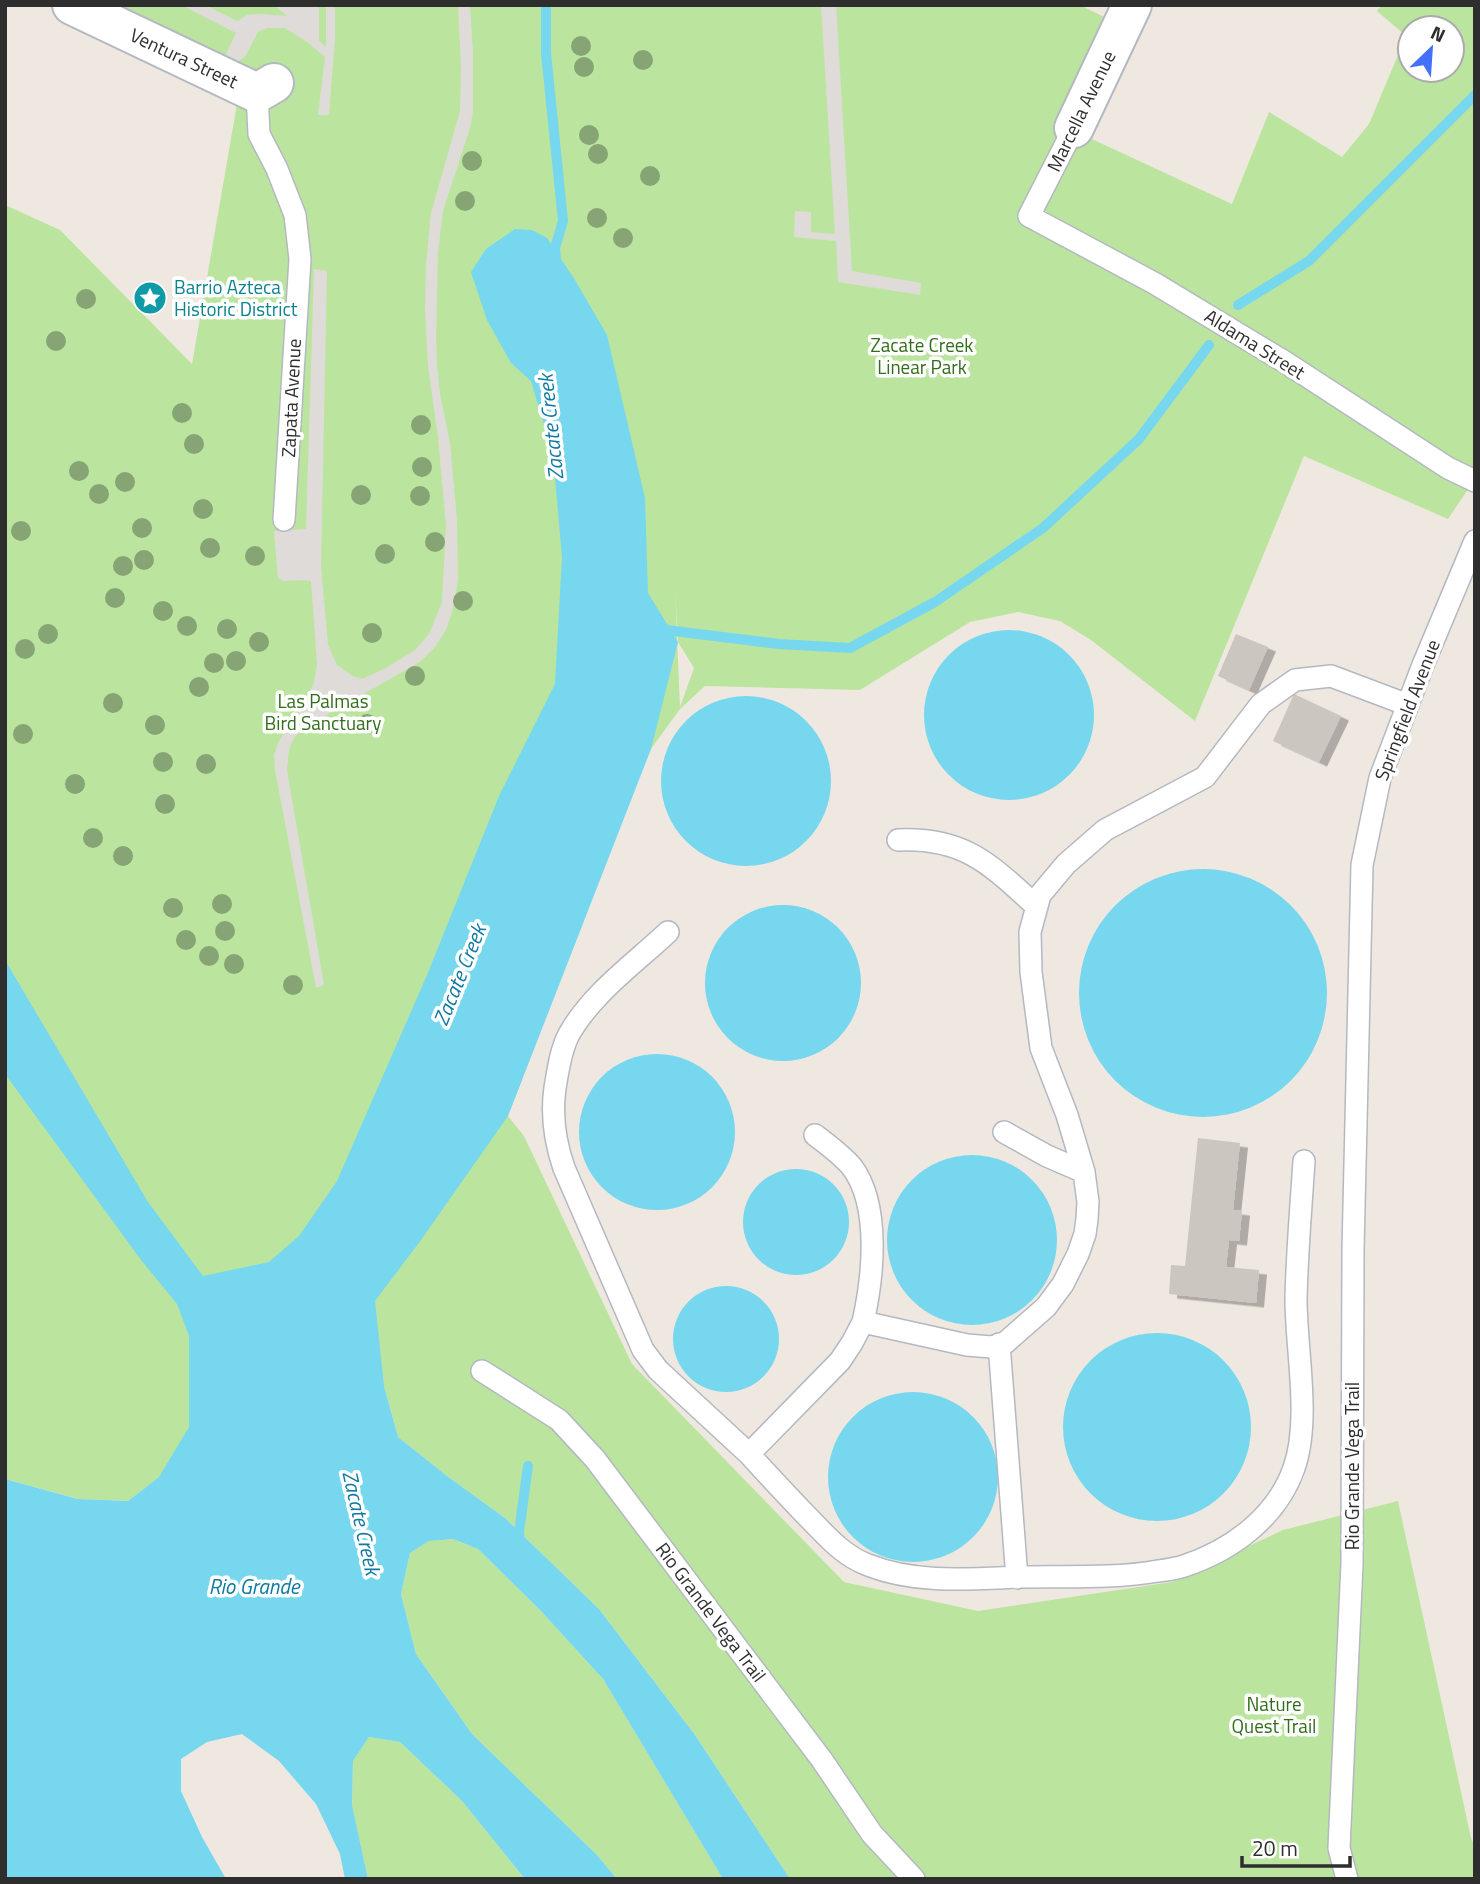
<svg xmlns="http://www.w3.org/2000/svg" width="1480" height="1884" font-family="'Titillium Web',sans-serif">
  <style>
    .green { fill: #bbe59e; fill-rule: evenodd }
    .plaza { fill: #dfdbd8 }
    .water { fill: #76d7ef }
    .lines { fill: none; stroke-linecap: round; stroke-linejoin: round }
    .stream { stroke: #76d7ef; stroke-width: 10 }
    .building { fill: #cbc6bf; filter: url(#shadow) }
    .lane-casing { stroke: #b4b8c1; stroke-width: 24 }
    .street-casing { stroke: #b4b8c1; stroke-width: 42 }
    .lane { stroke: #fff; stroke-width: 21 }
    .street { stroke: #fff; stroke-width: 38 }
    .tree { fill: #87a474 }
    .labels { text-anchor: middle; stroke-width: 7; stroke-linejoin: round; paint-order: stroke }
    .street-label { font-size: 19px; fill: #2e2e2e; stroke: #fff }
    .culture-label { font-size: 19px; fill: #0d838f; stroke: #fff; text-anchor: start }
    .park-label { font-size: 19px; fill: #326d1b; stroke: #fff }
    .water-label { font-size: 21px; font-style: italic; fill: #0e79a2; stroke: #fff }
  </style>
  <defs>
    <filter id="shadow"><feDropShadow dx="8" dy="4.5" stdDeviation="0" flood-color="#0004"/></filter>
  </defs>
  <rect width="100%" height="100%" fill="#efe8e1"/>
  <path class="green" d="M69 5H1080L1104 17 1055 122 1232 204 1269 112 1342 157 1369 124 1406 36 1377 11 1382 5H1475V479L1448 519 1304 456 1195 721 1091 640 1060 621 1018 612 970 622 860 690 705 686 680 709 651 749 623 814 508 1116 524 1136 632 1364 844 1582 978 1611 1172 1582 1283 1530 1398 1501 1471 1838 1475 1848V1879H790L695 1735 599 1609 505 1518 447 1476 398 1437 384 1386 159 1477 128 1501 79 1499 5 1479V205L60 230 192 364 237 104ZM1410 28H1452V70H1410ZM675 588 678 642 694 668 680 707Z
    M453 1539 478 1549 540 1610 603 1679 723 1879H617L597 1855 472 1734 416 1654 401 1594 410 1553 429 1541Z
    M369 1737 400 1742 462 1801 525 1879H368L352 1806 353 1761Z"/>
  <path class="plaza" d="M181 5H205L237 21 247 15 261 14 287 16 274 5H319V41L326 47V5H335V39L329 115H318L325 57 307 42 285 28H267L258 32 245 57 236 63 224 58 236 33Z
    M458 5H470L473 53V111L470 128 443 211 438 252 436 338 437 365 440 394 450 443 457 520 458 580 453 609 446 630 435 647 420 662 302 729 294 738 289 749 287 770 324 985 316 988 275 770 274 755 279 741 307 700 314 682 317 664 311 581 305 580 283 581 278 578 274 531 306 529 314 269 327 271 321 566 328 645 337 665 353 676 362 679 386 668 415 650 429 634 442 602 446 525 438 438 428 366 425 308 426 265 431 213 460 111 461 66Z
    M821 5H836L852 271 921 283 920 295 838 282 836 241 794 237 795 211 811 212V232L835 234Z"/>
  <path class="water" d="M515 229 532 230 547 238 575 280 607 335 645 498 648 593 678 642 651 749 508 1116 421 1240 375 1301 384 1386 398 1437 447 1476 505 1518 599 1609 695 1735 790 1879H723L603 1679 540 1610 478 1549 453 1539 429 1541 410 1553 401 1594 416 1654 472 1734 597 1855 617 1879H525L462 1801 400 1742 369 1737 353 1761 352 1805 368 1879H345L340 1854 316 1804 279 1761 242 1734 207 1742 181 1759V1791L202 1837 226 1879H5V1479L78 1499 128 1501 159 1477 189 1427V1336L177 1304 141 1260 5 1074V960L148 1202 203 1276 269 1262 299 1236 337 1181 427 975 499 796 555 684 562 557 553 455 531 381 511 363 487 320 471 272 486 249Z
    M924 715a85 85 0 1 1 170 0a85 85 0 1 1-170 0Z
    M661 781a85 85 0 1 1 170 0a85 85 0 1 1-170 0Z
    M1079 993a124 124 0 1 1 248 0a124 124 0 1 1-248 0Z
    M705 983a78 78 0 1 1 156 0a78 78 0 1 1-156 0Z
    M579 1132a78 78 0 1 1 156 0a78 78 0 1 1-156 0Z
    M887 1240a85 85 0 1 1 170 0a85 85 0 1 1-170 0Z
    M743 1222a53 53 0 1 1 106 0a53 53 0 1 1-106 0Z
    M673 1339a53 53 0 1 1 106 0a53 53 0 1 1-106 0Z
    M1063 1427a94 94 0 1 1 188 0a94 94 0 1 1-188 0Z
    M828 1477a85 85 0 1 1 170 0a85 85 0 1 1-170 0Z"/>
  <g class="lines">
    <path class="stream" d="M546 5V53L563 221 555 248 556 259
      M1238 305 1309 261 1475 95
      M658 629 779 644 850 648 935 602 1043 528 1139 439 1209 345
      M520 1543 519 1532 528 1466"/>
  </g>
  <path class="building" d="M1236 634 1268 647 1249 690 1218 676Z
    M1294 694 1341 716 1319 762 1273 741Z
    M1198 1138 1240 1143 1233 1210 1242 1211 1239 1241 1229 1240 1226 1267 1259 1270 1256 1303 1169 1294 1171 1265 1185 1266Z"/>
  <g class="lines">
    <defs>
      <path id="lane" d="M257 93 259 134 277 169 295 215 300 259 284 520
        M1074 128 1029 216 1154 283 1285 362 1448 468 1475 481
        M898 840C965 837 991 865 1037 907
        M668 932C634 964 591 994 568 1036 560 1053 558 1071 555 1088 551 1116 555 1142 564 1168L643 1350 658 1370 749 1454
        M1004 1132 1047 1156 1084 1172
        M815 1135C827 1144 842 1155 852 1167 881 1206 873 1278 863 1322
        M1304 1161C1301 1207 1297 1253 1296 1299 1296 1350 1311 1420 1294 1468 1277 1517 1232 1550 1184 1566 1175 1569 1166 1570 1158 1571 1113 1579 1066 1576 1020 1577 970 1579 916 1584 868 1565 841 1555 823 1532 803 1512 785 1493 767 1474 749 1454L840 1361 852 1343 863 1322 967 1345 991 1347 1005 1343 1046 1307 1063 1284 1078 1254 1085 1234 1087 1219 1088 1202 1084 1172 1067 1115 1041 1048 1031 972 1030 932 1040 895 1066 864 1105 830 1205 777 1261 704 1295 680 1331 676 1408 705
        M999 1344 1017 1578
        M482 1371 559 1420 595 1459 822 1760 872 1834 914 1879
        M1347 1879 1339 1848 1352 1564 1353 1250 1362 865 1380 778 1423 665 1475 541"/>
      <path id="street" d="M72 5 257 93 274 83
        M1074 128 1132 5"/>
    </defs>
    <use href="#lane" class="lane-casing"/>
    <use href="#street" class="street-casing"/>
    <use href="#lane" class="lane"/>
    <use href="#street" class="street"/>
  </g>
  <g class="tree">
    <circle cx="581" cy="46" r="10"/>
    <circle cx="643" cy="60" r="10"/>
    <circle cx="584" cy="67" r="10"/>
    <circle cx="589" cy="135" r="10"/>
    <circle cx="598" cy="154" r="10"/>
    <circle cx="472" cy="161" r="10"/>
    <circle cx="650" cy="176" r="10"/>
    <circle cx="465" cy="201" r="10"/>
    <circle cx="597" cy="218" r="10"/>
    <circle cx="623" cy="238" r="10"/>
    <circle cx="86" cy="299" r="10"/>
    <circle cx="56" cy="341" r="10"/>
    <circle cx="182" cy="413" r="10"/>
    <circle cx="421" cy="425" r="10"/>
    <circle cx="194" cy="444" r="10"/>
    <circle cx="422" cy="467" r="10"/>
    <circle cx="79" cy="471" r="10"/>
    <circle cx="125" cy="482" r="10"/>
    <circle cx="99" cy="494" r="10"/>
    <circle cx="361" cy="495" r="10"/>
    <circle cx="420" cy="496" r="10"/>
    <circle cx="203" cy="509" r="10"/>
    <circle cx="142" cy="528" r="10"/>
    <circle cx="21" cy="531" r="10"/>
    <circle cx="435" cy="542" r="10"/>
    <circle cx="210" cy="548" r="10"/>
    <circle cx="385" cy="554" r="10"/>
    <circle cx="255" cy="556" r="10"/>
    <circle cx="144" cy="560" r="10"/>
    <circle cx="123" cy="566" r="10"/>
    <circle cx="115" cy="598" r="10"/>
    <circle cx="463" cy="601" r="10"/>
    <circle cx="163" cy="611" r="10"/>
    <circle cx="187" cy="626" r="10"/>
    <circle cx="227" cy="629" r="10"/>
    <circle cx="372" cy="633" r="10"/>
    <circle cx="48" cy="634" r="10"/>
    <circle cx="259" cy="642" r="10"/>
    <circle cx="25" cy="649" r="10"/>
    <circle cx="236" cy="661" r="10"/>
    <circle cx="214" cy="663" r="10"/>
    <circle cx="415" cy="676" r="10"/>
    <circle cx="199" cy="687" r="10"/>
    <circle cx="113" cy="703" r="10"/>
    <circle cx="367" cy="724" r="10"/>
    <circle cx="155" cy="725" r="10"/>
    <circle cx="23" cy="734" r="10"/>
    <circle cx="163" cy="762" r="10"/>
    <circle cx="206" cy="764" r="10"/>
    <circle cx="75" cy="784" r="10"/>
    <circle cx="165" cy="804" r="10"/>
    <circle cx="93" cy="838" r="10"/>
    <circle cx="123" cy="856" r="10"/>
    <circle cx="222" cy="904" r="10"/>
    <circle cx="173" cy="908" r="10"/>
    <circle cx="225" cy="931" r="10"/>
    <circle cx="186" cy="940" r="10"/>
    <circle cx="209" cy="956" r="10"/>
    <circle cx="234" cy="964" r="10"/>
    <circle cx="293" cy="985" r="10"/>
  </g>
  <defs>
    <symbol id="sight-disc" viewBox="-11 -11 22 22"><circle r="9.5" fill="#0f9aa8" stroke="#fff"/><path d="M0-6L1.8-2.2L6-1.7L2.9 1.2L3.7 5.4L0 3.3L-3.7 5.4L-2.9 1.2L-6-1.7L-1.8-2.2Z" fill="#fff"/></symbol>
  </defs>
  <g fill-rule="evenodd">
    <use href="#sight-disc" x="131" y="279" width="38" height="38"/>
  </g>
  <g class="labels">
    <g class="street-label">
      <text transform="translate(184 58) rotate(25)" y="7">Ventura Street</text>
      <text transform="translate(1081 111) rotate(-64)" y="7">Marcella Avenue</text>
      <text transform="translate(1255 344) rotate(32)" y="7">Aldama Street</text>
      <text transform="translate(291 398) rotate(-87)" y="7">Zapata Avenue</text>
      <text transform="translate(1407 710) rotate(-69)" y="7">Springfield Avenue</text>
      <text transform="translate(1352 1466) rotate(-90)" y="7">Rio Grande Vega Trail</text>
      <text transform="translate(711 1612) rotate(53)" y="7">Rio Grande Vega Trail</text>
    </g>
    <g class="culture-label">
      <text x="174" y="294">Barrio Azteca<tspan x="174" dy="22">Historic District</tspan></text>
    </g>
    <g class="park-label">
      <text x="922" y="352">Zacate Creek<tspan x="922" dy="22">Linear Park</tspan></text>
      <text x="323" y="708">Las Palmas<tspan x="323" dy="22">Bird Sanctuary</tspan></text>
      <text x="1274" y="1711">Nature<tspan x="1274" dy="22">Quest Trail</tspan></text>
    </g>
    <g class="water-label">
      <text transform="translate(551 427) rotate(-96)" y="7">Zacate Creek</text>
      <text transform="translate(460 975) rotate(-68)" y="7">Zacate Creek</text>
      <text transform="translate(361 1523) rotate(77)" y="7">Zacate Creek</text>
      <text x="254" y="1594">Rio Grande</text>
    </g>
  </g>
  <rect width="1480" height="1884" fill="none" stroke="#2e2e2e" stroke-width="14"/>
  <g transform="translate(1431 49) rotate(25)"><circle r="33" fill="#ffffff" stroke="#ababab" stroke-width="2"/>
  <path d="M0-5L12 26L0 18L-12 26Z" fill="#4371fa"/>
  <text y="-10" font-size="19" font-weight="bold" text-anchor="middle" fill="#2e2e2e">N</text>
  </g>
  <path d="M1242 1856v10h108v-10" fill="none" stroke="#2e2e2e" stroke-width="3.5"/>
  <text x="1252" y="1856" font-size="21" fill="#2e2e2e" stroke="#ffffff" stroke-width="5" paint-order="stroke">20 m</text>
</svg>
